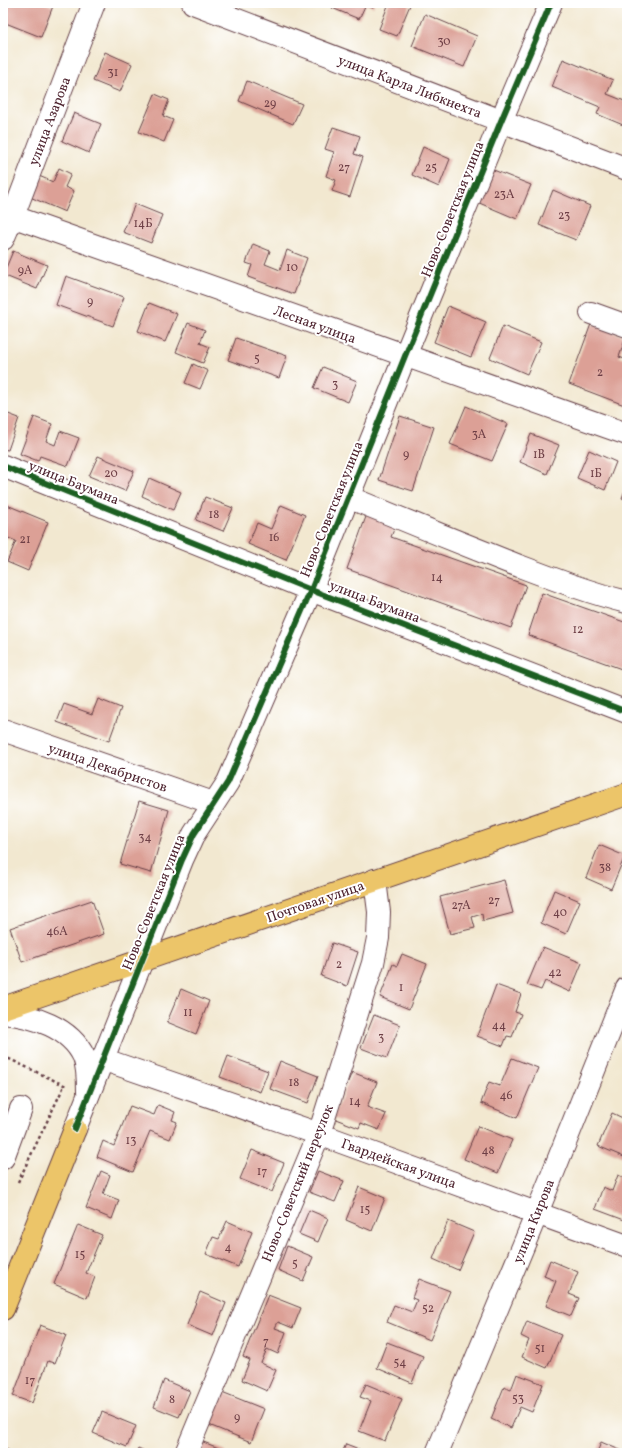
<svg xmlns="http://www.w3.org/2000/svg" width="630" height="1456" font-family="Vollkorn,serif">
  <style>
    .building { fill: #dca096 }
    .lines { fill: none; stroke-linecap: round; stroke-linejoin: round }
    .minor-casing { stroke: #633d44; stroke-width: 24 }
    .major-casing { stroke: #633d44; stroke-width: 24 }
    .path { stroke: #633d44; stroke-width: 2.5; stroke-dasharray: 3 3; stroke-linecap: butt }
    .minor { stroke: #fff; stroke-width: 22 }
    .major { stroke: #ecc569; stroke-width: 22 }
    .cycleway-casing { stroke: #fff; stroke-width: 8 }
    .cycleway { stroke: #1b5e20; stroke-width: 6 }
    .labels { text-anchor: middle; stroke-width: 4; stroke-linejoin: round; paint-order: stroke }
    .number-label { font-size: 12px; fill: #6e3f46 }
    .street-label { font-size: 14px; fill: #4a1f2b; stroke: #fff }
  </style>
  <rect width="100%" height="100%" fill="#fff"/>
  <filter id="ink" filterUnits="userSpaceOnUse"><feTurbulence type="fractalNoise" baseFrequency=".025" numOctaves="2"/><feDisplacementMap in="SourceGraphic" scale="8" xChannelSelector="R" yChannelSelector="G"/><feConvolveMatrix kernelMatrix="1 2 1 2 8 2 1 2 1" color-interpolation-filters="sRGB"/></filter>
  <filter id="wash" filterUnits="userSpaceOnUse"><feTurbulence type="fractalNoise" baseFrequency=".012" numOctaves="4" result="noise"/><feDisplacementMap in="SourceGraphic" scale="16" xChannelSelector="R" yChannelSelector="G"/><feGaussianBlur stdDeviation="0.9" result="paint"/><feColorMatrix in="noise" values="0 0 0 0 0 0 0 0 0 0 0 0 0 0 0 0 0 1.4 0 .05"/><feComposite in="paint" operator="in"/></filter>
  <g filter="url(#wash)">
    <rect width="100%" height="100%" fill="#f2e8d0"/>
    <g id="blocks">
      <path class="building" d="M3 3H44L53 6 41 37 3 22Z
        M335 3H375L373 7 366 4 359 19 332 8Z
        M389 3H405L410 5 397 36 379 29Z
        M425 14 477 36 464 67 412 46Z
        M105 52 132 64 120 92 93 81Z
        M563 59 613 80 607 94 627 102V116L623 125 597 114 600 107 552 87Z
        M247 81 302 104 293 124 239 101Z
        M155 94 169 100 163 116 173 120 164 142 139 132Z
        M74 113 101 124 89 153 62 141Z
        M333 127 360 136 354 154 363 157 350 197 332 191 336 180 326 176 334 152 325 149Z
        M423 147 450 159 439 187 412 175Z
        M59 168 71 174 65 187 74 191 65 212 30 197 39 176 53 182Z
        M491 169 531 185 517 219 477 202Z
        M553 190 590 206 576 240 539 225Z
        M135 204 162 215 151 243 123 232Z
        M253 244 270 251 265 264 280 270 287 250 307 258 294 294 248 277 252 265 246 263Z
        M13 251 47 265 37 289 3 275Z
        M66 276 124 297 113 326 56 305Z
        M149 303 177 314 165 342 138 331Z
        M448 306 486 322 471 357 434 342Z
        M188 323 205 330 200 343 210 347 203 363 176 352Z
        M591 324 626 337 619 357 627 360V406L569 384Z
        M503 326 541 342 527 374 490 358Z
        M236 338 287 356 279 378 228 360Z
        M193 364 208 371 200 389 185 383Z
        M323 367 357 381 348 402 314 388Z
        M466 406 508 424 492 461 450 444Z
        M3 412 19 418 8 450 3 449Z
        M400 416 434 427 413 491 379 480Z
        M34 417 52 424 46 441 55 445 60 431 79 438 68 466 40 456 38 461 20 454Z
        M531 434 559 445 547 474 520 462Z
        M589 450 616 462 605 490 577 478Z
        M98 456 134 471 125 491 89 476Z
        M149 478 181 492 173 510 142 496Z
        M627 485V500L622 498Z
        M205 497 233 508 223 531 196 520Z
        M7 505 48 522 28 571 7 562 16 541 3 536V515Z
        M281 505 305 515 286 560 248 544 257 523 271 529Z
        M367 514 396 524 391 537 526 585 511 628 347 569Z
        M542 593 627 623V671L528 635Z
        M98 699 121 708 109 741 57 722 64 704 92 714Z
        M139 801 169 810 151 873 120 864Z
        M599 845 625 856 611 889 586 878Z
        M504 880 513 913 483 921 482 914 472 917 475 928 450 934 440 897Z
        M554 890 580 901 566 934 541 923Z
        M92 900 104 934 22 962 10 928Z
        M332 943 358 952 347 986 321 976Z
        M543 947 582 963 570 992 545 981 541 990 527 985Z
        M402 954 427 964 409 1009 380 997 393 964 397 966Z
        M496 985 521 994 515 1012 521 1014 512 1037 507 1036 503 1046 477 1036Z
        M181 989 209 1001 196 1034 167 1022Z
        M374 1015 400 1025 387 1058 361 1048Z
        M228 1056 268 1071 260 1092 220 1077Z
        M512 1058 538 1068 517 1118 481 1103 489 1082 500 1086Z
        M280 1061 318 1076 308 1103 270 1089Z
        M352 1072 377 1082 367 1107 386 1114 379 1130 361 1123 359 1128 333 1118Z
        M158 1105 175 1112 172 1120 177 1122 170 1139 150 1131 133 1172 97 1157 103 1141 114 1146 130 1106 154 1115Z
        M612 1113 627 1120V1148L624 1157 598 1146Z
        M478 1126 512 1140 498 1173 464 1159Z
        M252 1150 284 1163 272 1192 240 1179Z
        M101 1171 110 1175 103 1194 119 1200 112 1219 86 1208Z
        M318 1171 344 1181 335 1202 309 1192Z
        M618 1175 627 1179V1221L595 1209 603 1187 612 1191Z
        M359 1187 385 1198 372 1231 346 1220Z
        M309 1210 328 1218 318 1242 299 1234Z
        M227 1221 252 1232 238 1267 206 1254 213 1237 219 1239Z
        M448 1221 474 1232 458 1270 433 1259Z
        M78 1225 102 1235 86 1273 95 1277 87 1298 54 1284Z
        M287 1246 313 1257 303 1281 278 1270Z
        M550 1260 578 1272 569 1294 579 1298 571 1316 546 1306 556 1281 544 1276Z
        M419 1279 450 1291 430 1340 387 1322 394 1305 412 1312 417 1300 412 1298Z
        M200 1292 226 1303 213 1336 187 1325Z
        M268 1295 301 1308 293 1328 278 1322 275 1328 286 1332 278 1354 267 1349 261 1363 276 1370 267 1391 242 1380 250 1360 243 1357Z
        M527 1321 561 1335 547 1368 522 1357 529 1340 521 1336Z
        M40 1325 66 1335 55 1363 48 1361 32 1403 13 1396Z
        M387 1342 423 1356 412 1383 377 1368Z
        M517 1374 543 1384 532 1412 520 1407 511 1428 491 1419 504 1387 511 1390Z
        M164 1380 190 1391 179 1417 154 1407Z
        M366 1384 402 1399 385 1441 359 1431 371 1401 360 1397Z
        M222 1392 264 1409 251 1442 209 1425Z
        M102 1412 136 1426 127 1447 93 1433Z
        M201 1441 226 1451 225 1453H196Z
        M601 1442 627 1453H597Z
        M346 1444 359 1449 357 1453H342Z
        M3 1448 16 1453H3Z
        M138 1448 149 1453H136Z"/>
    </g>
  </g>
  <g filter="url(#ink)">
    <use href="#blocks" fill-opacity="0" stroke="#633d44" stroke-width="1"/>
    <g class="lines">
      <defs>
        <path id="minor" d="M193 3 627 169
          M3 213 627 434
          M3 239 13 216 94 3
          M591 313 627 326
          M3 466 311 590 627 712
          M348 497C401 519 453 540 506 561 546 576 586 592 627 602
          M3 730 213 803
          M3 1013C34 1016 70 1027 84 1057 88 1068 88 1080 88 1091
          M102 1059 319 1134 627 1246
          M75 1129 182 860 194 834 228 782 311 590 405 356 501 121 551 3
          M3 1158 21 1109
          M186 1453 319 1134 373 963 378 938 379 912 375 880
          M437 1453 537 1213 627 988"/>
        <path id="major" d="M3 1008 627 794
          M3 1309 75 1129"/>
      </defs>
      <use href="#minor" class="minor-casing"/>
      <use href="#major" class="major-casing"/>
      <path class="path" d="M3 1056 66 1086
        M18 1182 64 1086"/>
      <use href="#minor" class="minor"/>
      <use href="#major" class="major"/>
      <defs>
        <path id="cycleway" d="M3 466 311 590 627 712
          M75 1129 182 860 194 834 228 782 311 590 405 356 501 121 551 3"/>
      </defs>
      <use href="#cycleway" class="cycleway-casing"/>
      <use href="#cycleway" class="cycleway"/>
    </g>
  </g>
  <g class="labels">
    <g class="number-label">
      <text x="444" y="45">30</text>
      <text x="113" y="76">31</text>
      <text x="270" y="107">29</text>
      <text x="344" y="171">27</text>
      <text x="431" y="171">25</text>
      <text x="504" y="198">23А</text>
      <text x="564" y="219">23</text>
      <text x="143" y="227">14Б</text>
      <text x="292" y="271">10</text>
      <text x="25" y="274">9А</text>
      <text x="90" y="305">9</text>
      <text x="257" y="362">5</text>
      <text x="600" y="376">2</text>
      <text x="335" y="388">3</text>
      <text x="479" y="438">3А</text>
      <text x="406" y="458">9</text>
      <text x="539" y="458">1В</text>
      <text x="111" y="477">20</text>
      <text x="596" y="477">1Б</text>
      <text x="214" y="518">18</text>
      <text x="274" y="541">16</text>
      <text x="25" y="543">21</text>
      <text x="437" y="581">14</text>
      <text x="578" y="633">12</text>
      <text x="145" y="841">34</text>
      <text x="605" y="871">38</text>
      <text x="494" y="904">27</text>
      <text x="461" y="909">27А</text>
      <text x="560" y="916">40</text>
      <text x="57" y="935">46А</text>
      <text x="339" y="968">2</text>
      <text x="555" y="976">42</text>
      <text x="401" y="991">1</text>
      <text x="188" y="1016">11</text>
      <text x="499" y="1029">44</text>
      <text x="381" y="1041">3</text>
      <text x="294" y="1086">18</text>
      <text x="506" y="1099">46</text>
      <text x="355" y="1105">14</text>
      <text x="131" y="1144">13</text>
      <text x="488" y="1154">48</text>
      <text x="262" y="1175">17</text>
      <text x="365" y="1213">15</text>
      <text x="228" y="1251">4</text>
      <text x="80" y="1258">15</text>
      <text x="295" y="1267">5</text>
      <text x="428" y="1312">52</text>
      <text x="266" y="1345">7</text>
      <text x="540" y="1352">51</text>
      <text x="400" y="1366">54</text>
      <text x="30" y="1384">17</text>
      <text x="518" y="1402">53</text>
      <text x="172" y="1403">8</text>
      <text x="237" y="1421">9</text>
    </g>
    <g class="street-label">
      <text transform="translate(410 86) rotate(21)" y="5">улица Карла Либкнехта</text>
      <text transform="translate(49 121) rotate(-69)" y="5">улица Азарова</text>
      <text transform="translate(452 209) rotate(-68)" y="5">Ново-Советская улица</text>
      <text transform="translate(315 324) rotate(20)" y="5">Лесная улица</text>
      <text transform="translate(74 482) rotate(22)" y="5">улица Баумана</text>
      <text transform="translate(331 509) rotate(-68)" y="5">Ново-Советская улица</text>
      <text transform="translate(375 601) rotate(21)" y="5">улица Баумана</text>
      <text transform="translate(108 767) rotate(19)" y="5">улица Декабристов</text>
      <text transform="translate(315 901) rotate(-19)" y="5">Почтовая улица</text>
      <text transform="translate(153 902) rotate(-68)" y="5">Ново-Советская улица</text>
      <text transform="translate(399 1163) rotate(20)" y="5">Гвардейская улица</text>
      <text transform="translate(297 1183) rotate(-68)" y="5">Ново-Советский переулок</text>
      <text transform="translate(533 1221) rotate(-68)" y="5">улица Кирова</text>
    </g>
  </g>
  <rect width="630" height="1456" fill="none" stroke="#fff" stroke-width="16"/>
</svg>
